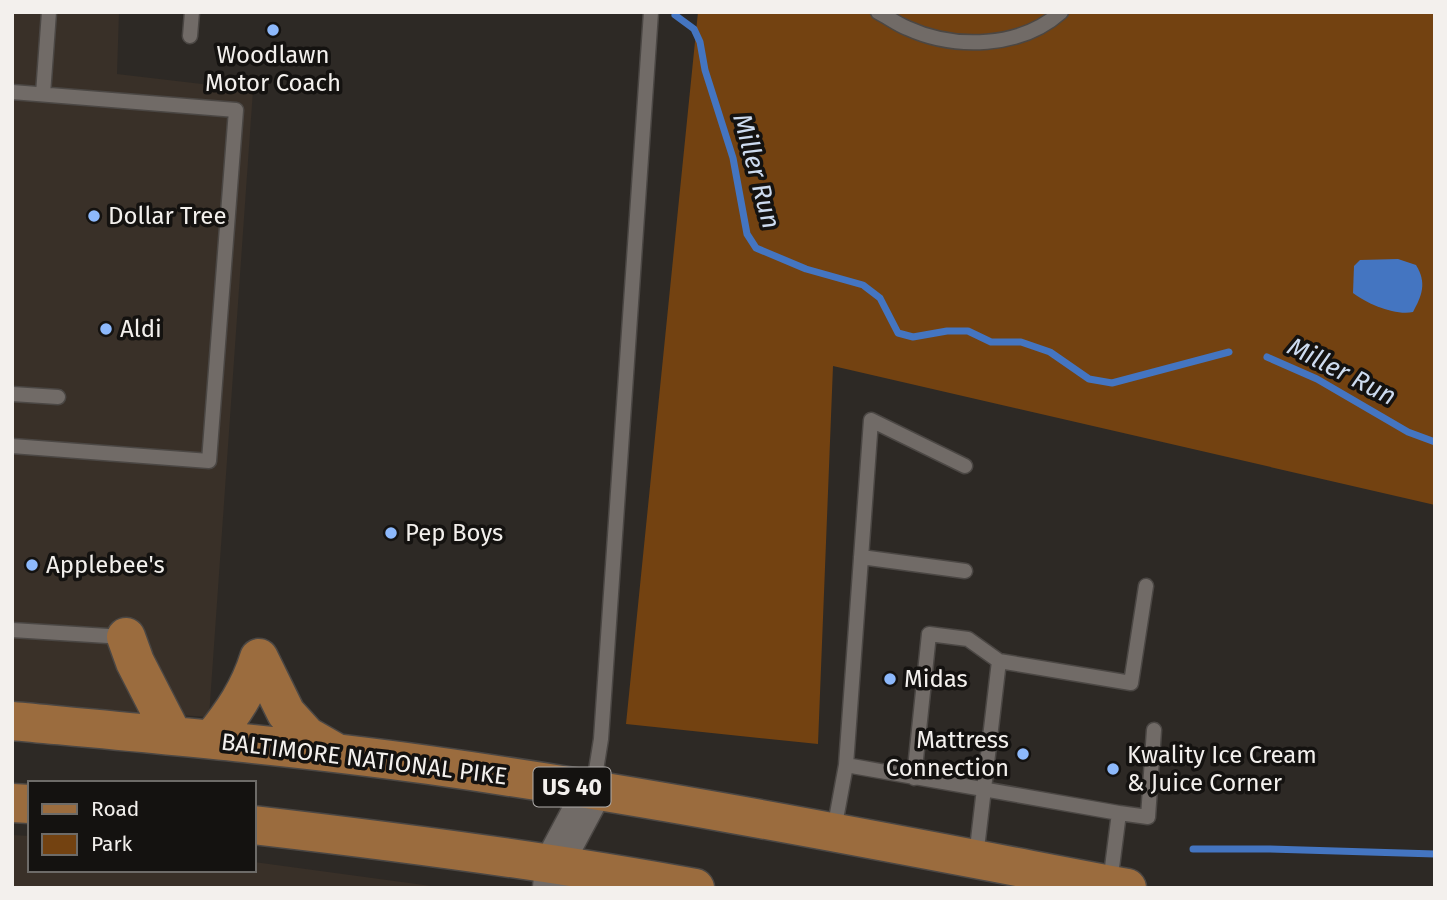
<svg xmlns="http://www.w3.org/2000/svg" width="1447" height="900" font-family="'Fira Sans',sans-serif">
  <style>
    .built { fill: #393028 }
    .green { fill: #734211 }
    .water { fill: #4475c1 }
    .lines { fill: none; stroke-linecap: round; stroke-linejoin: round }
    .stream { stroke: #4475c1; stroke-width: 7 }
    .lane-casing { stroke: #4b4744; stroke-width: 17 }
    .secondary-casing { stroke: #4b4744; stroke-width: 41 }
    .primary-casing { stroke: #4b4744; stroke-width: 41 }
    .lane { stroke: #716b67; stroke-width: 14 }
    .secondary { stroke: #716b67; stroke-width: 38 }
    .primary { stroke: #9b6c3e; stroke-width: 38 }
    .poi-dot { fill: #8db9fc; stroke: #141210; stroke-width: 2.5 }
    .labels { text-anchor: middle; stroke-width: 7; stroke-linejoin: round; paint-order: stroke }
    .shield { fill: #141210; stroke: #b0adab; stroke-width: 2 }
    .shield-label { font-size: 23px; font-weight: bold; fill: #f3f0ed }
    .poi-label { font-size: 24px; fill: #f3f0ed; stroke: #141210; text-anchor: start }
    .street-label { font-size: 24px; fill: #f3f0ed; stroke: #141210 }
    .water-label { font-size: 26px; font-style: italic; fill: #cddbef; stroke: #141210 }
  </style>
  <rect width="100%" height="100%" fill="#2d2925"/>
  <path class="built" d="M12 12H119L117 74 253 90 209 717 12 704Z
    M12 835 30 836V870H254V862L446 888H12Z"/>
  <path class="green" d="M698 12H1435V505L833 366 818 744 626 724Z"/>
  <path class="water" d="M1398 259 1416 265C1427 283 1422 295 1413 312 1396 316 1367 304 1353 293L1354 266 1360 260Z"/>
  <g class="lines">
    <path class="stream" d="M675 15 694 29 700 42 705 70 733 158 747 234 756 248 806 269 863 285 880 298 898 333 913 337 947 331H968L991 342H1021L1050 352 1089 379 1112 383 1229 352
      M1267 357 1317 379 1408 432 1435 442
      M1193 849H1268L1435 854"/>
    <defs>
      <path id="lane" d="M878 12C888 17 897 24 907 28 955 50 1021 48 1061 12
        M190 36 192 12
        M12 92 236 110 209 461 12 446
        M43 94 49 12
        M12 394 58 397
        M861 557 965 571
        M12 630 124 637
        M846 765 871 420 965 466
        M914 778 929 634 968 639 999 661 1131 683 1146 586
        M593 789 601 739 651 12
        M1119 813 1148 817 1154 730
        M834 830 846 765 1119 813 1110 883
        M976 857 999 661"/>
      <path id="secondary" d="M552 888 554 863 593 790"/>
      <path id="primary" d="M126 637 135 662 173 736
        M259 658 286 713 307 736 335 752
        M12 721C152 734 291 746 429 765 664 798 895 844 1127 888
        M212 739C233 713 249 690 259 658
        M12 803 30 804
        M254 825C401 842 549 861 695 888"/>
    </defs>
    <use href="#lane" class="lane-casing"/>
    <use href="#secondary" class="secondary-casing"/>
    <use href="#primary" class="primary-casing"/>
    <use href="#lane" class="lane"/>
    <use href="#secondary" class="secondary"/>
    <use href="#primary" class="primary"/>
  </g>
  <g class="poi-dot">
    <circle cx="273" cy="30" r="7"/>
    <circle cx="94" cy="216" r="7"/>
    <circle cx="106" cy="329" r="7"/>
    <circle cx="391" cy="533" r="7"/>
    <circle cx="32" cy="565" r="7"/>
    <circle cx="890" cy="679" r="7"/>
    <circle cx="1023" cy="754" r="7"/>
    <circle cx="1113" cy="769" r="7"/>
  </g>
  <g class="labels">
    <rect class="shield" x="533.5" y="767.5" width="77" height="39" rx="5"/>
    <g class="shield-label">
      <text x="572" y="795">US 40</text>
    </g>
    <g class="poi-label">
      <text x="273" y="63" text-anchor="middle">Woodlawn<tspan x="273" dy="28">Motor Coach</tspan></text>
      <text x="108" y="224">Dollar Tree</text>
      <text x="120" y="337">Aldi</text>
      <text x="405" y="541">Pep Boys</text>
      <text x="46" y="573">Applebee's</text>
      <text x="904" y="687">Midas</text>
      <text x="1009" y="748" text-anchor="end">Mattress<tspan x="1009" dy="28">Connection</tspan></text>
      <text x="1127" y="763">Kwality Ice Cream<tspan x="1127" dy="28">&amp; Juice Corner</tspan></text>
    </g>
    <g class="street-label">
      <text transform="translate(364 759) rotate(7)" y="8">BALTIMORE NATIONAL PIKE</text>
    </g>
    <g class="water-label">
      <text transform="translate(757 171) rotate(75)" y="9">Miller Run</text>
      <text transform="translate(1342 371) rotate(27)" y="9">Miller Run</text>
    </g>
  </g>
  <rect width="1447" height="900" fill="none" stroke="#f3f0ed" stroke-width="28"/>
  <rect x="28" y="781" width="228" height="91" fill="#141210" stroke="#6d6b68" stroke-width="2"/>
  <rect x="42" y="804" width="35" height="10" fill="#9b6c3e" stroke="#6d6b68" stroke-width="2"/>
  <text x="91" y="816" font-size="21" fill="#f3f0ed">Road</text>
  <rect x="42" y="834" width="35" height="21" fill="#734211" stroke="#6d6b68" stroke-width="2"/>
  <text x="91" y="851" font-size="21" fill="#f3f0ed">Park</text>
</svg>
